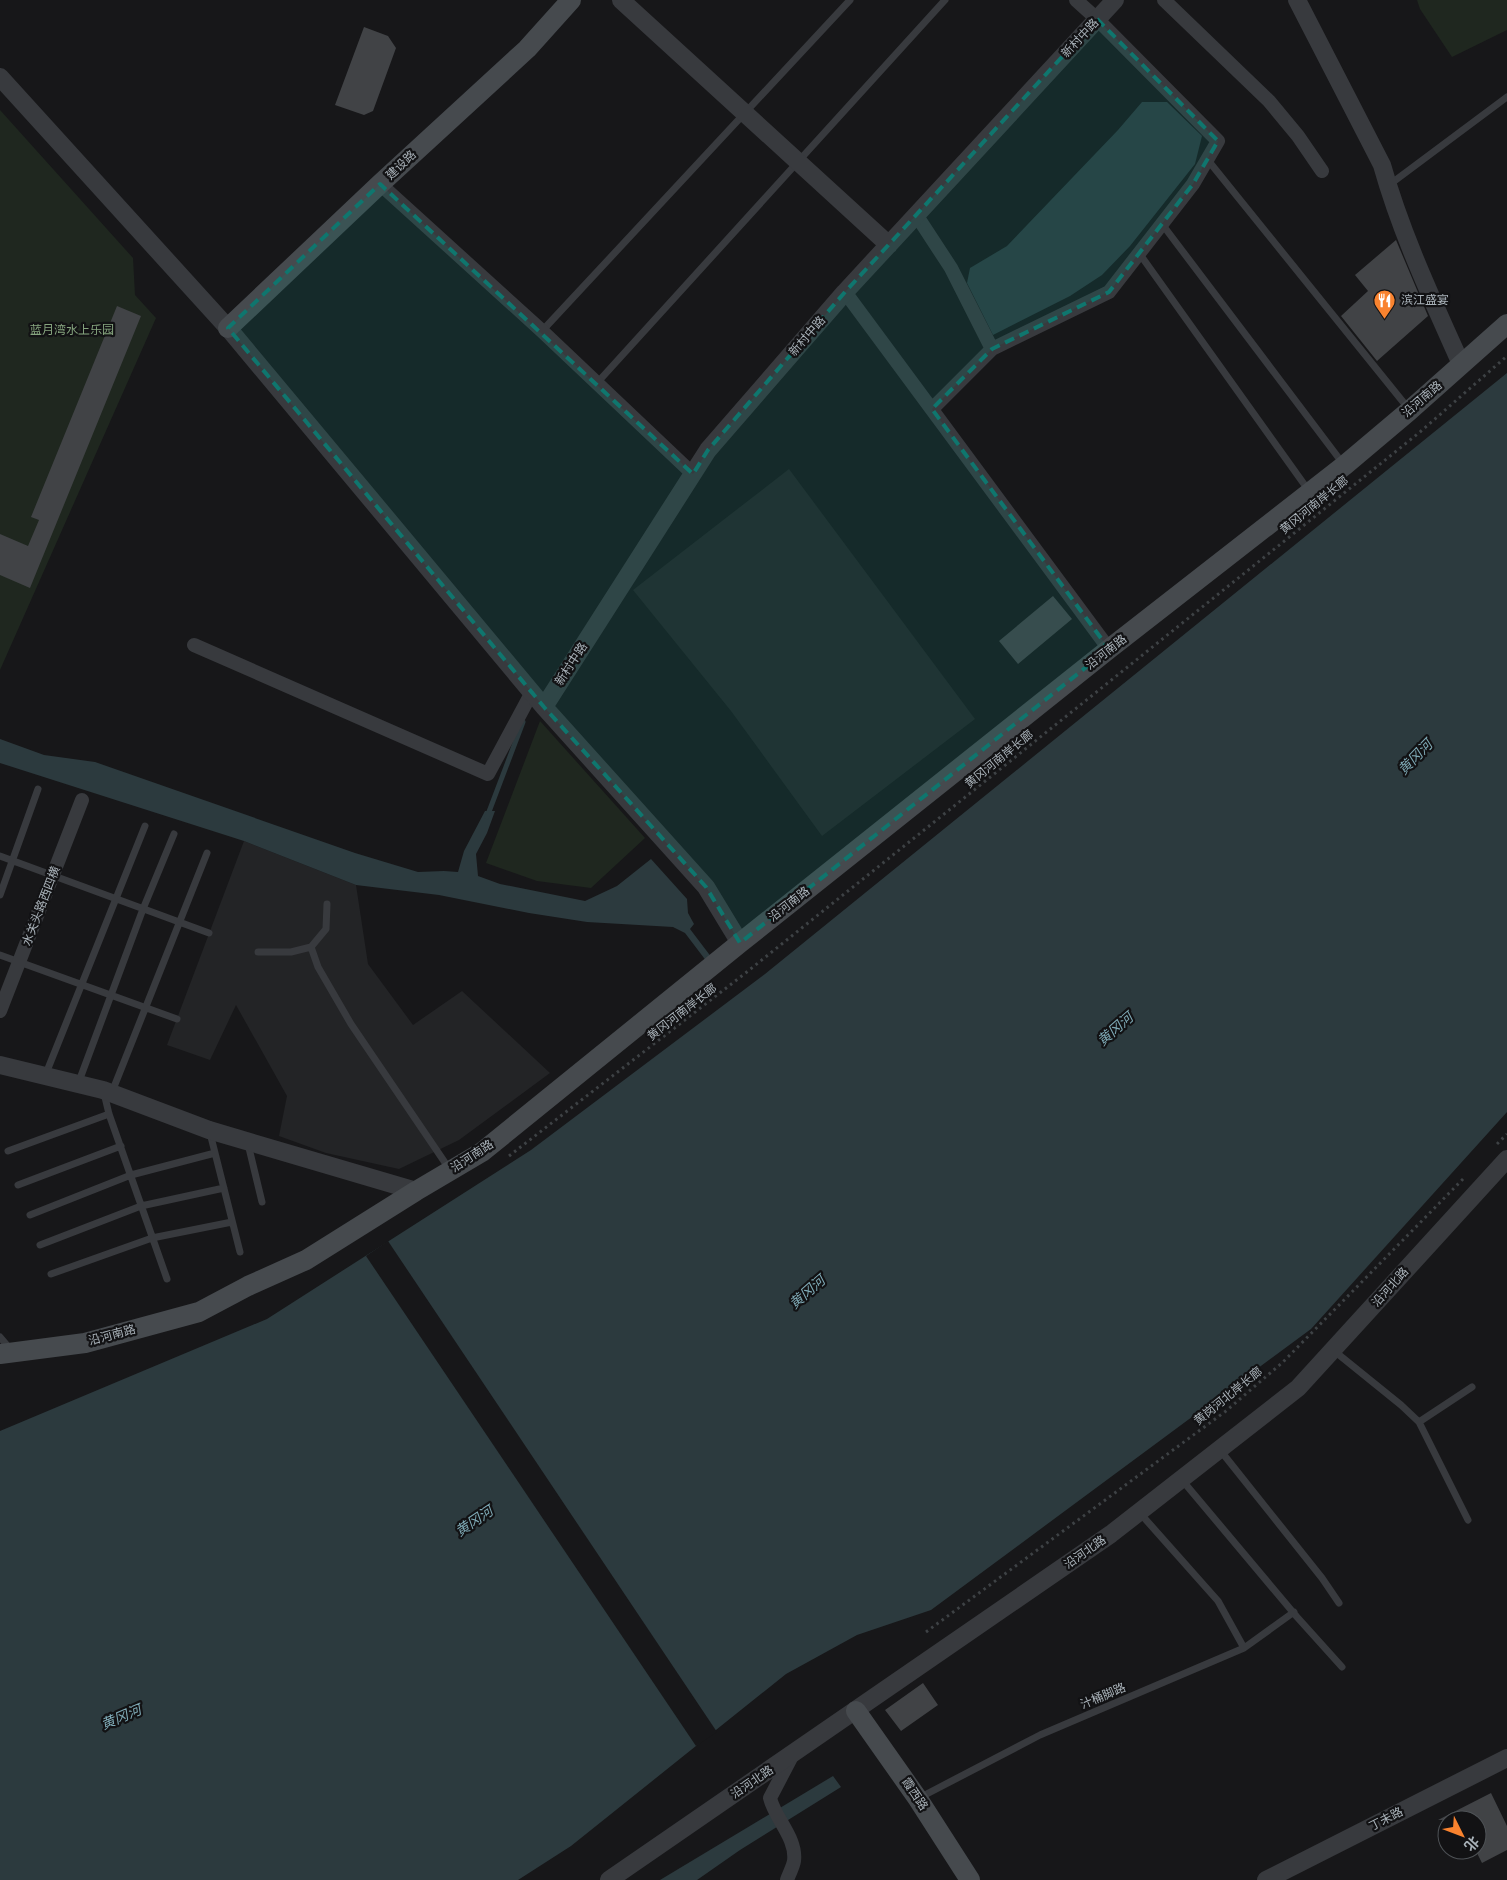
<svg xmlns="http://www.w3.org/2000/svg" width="1507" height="1880" font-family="'Asap Condensed','Noto Sans SC',sans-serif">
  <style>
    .built { fill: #232426 }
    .green { fill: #1f271f }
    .water { fill: #2c3a3e }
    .pier { fill: #171719 }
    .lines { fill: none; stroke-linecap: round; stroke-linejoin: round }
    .stream { stroke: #2c3a3e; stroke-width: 5 }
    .building { fill: #414346 }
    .path { stroke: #3e4245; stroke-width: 3; stroke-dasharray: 2.5 4; stroke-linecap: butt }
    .service { stroke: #383a3e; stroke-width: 7 }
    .minor { stroke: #383a3e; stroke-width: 14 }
    .tertiary { stroke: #383a3e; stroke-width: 18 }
    .secondary { stroke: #464a4e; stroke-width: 20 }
    .marked { fill: #0f766e; fill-opacity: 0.2; stroke: #0f766e; stroke-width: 4; stroke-dasharray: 10 6; stroke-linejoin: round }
    .labels { text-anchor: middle; stroke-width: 4.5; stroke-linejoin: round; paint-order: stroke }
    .street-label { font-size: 12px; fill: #a9b2b9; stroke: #121214 }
    .poi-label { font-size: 12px; fill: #a9b2b9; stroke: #121214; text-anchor: start }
    .park-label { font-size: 12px; fill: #86a57f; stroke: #121214 }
    .water-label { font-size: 14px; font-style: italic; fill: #7faab6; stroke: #121214 }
  </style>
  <rect width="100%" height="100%" fill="#171719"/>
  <path class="built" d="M789 469 975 719 822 836 731 711 633 590Z
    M244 841 356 885 368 964 413 1025 462 991 550 1073 459 1140 399 1169 326 1153 279 1136 287 1096 236 1005 210 1060 167 1045Z"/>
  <path class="green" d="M1417 0H1507V30L1452 57 1420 9Z
    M0 110 133 258 135 295 156 318 0 670Z
    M540 721 645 838 591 888 537 881 486 863Z"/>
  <path class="water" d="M1142 102H1167L1202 136 1195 164 1130 246 1102 275 1070 296 993 335 967 283 970 268 1007 246 1118 130Z
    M1507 373V1112L1311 1329 931 1610 857 1635 786 1674 571 1846 518 1880H0V1431L267 1319 531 1150 765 974Z
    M0 739 44 755 95 762 355 853 418 872 444 871 458 872 464 851 485 811H495L487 833 476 854 478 876 500 884 585 901 617 886 651 859 687 899 688 913 694 924 690 929 712 958 707 962 685 933 673 927 587 922 529 913 439 895 356 885 244 841 0 763Z
    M833 1776 841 1787 740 1850 697 1880H660Z"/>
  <path class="pier" d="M388 1241 717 1732 696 1746 366 1256Z"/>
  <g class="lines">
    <path class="stream" d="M487 817 523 722"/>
  </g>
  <path class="building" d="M364 27 388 36 396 48 373 111 364 115 335 105Z
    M1396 240 1428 316 1377 361 1341 316 1368 291 1355 275Z
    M117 306 141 316 30 588 0 575V534L28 546 39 520 31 517Z
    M1053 596 1072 619 1018 664 999 641Z
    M923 1683 938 1705 901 1731 885 1710Z
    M1491 1793 1507 1826V1850L1482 1863 1477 1853V1820H1438Z"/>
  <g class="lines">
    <path class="path" d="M1497 1144 1507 1134
      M509 1156 743 975 1089 698 1420 432 1507 356
      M926 1632 1226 1411 1283 1362 1465 1177"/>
    <path class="service" d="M1207 159 1408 408
      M1389 185 1507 97
      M1162 224 1344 465
      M1139 253 1309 491
      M542 331 850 0
      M597 383 945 0
      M0 856 209 933
      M0 895 38 789
      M311 947 318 967 351 1024 450 1170
      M258 952H291L311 947 326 929 327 904
      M0 955 177 1019
      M45 1076 145 826
      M78 1084 143 909 174 834
      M112 1092 207 853
      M104 1093 109 1114 167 1279
      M210 1133 240 1252
      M248 1144 262 1202
      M8 1151 109 1114
      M18 1185 121 1146
      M30 1215 131 1175 215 1153
      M40 1245 141 1206 224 1188
      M51 1274 152 1238 232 1222
      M0 1337 11 1350
      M1333 1350 1401 1405 1419 1422 1472 1387
      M1419 1422 1468 1520
      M1220 1450 1322 1578 1339 1603
      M1182 1480 1297 1617 1342 1667
      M1139 1512 1218 1601 1244 1648
      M919 1798 1040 1735 1244 1648 1294 1612"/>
    <path class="minor" d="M1164 0 1269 101 1298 136 1322 171
      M380 184 542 331 693 474
      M917 216 951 268 992 349
      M845 292 1109 649
      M932 409 992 349 1109 292 1193 184 1218 141 1097 19 1076 0
      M194 645 488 774 532 692
      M0 1011 82 800
      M787 1880C789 1874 793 1867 794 1861 797 1838 775 1819 770 1798L793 1754"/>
    <path class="tertiary" d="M621 0 889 245
      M1297 0 1382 165C1401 233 1432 299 1461 364
      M0 77 228 328 544 707 706 887 740 943
      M544 707 708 450 845 292 1115 0
      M0 1065 103 1090 209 1130 416 1191
      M609 1880 1111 1534 1298 1388 1507 1159
      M1266 1880 1507 1758"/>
    <path class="secondary" d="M228 328 380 184 527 49 571 0
      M0 1354 85 1343 199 1312 248 1286 306 1260 416 1191 482 1152 740 943 1109 649 1345 465 1409 411 1507 324
      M856 1711 918 1799 970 1880"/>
  </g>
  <path class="marked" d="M1097 19 1218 141 1193 184 1109 292 992 349 932 409 1109 649 740 943 706 887 544 707 228 328 380 184 693 474 708 450 845 292Z"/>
  <defs>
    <symbol id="restaurant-pin" viewBox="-11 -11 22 30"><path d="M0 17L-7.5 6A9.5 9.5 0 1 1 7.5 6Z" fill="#f9832f" stroke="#121214"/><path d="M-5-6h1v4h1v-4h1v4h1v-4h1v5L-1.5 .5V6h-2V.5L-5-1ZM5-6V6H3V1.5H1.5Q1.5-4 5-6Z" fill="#fff"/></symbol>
  </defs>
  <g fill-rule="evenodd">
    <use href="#restaurant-pin" x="1372" y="288" width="25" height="34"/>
  </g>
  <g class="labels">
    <g class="street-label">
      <text transform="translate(1080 38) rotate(-47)" y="4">新村中路</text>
      <text transform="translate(401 165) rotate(-43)" y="4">建设路</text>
      <text transform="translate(807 336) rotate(-49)" y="4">新村中路</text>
      <text transform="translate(1422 399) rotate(-41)" y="4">沿河南路</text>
      <text transform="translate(1314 505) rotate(-39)" y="4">黄冈河南岸长廊</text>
      <text transform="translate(1106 652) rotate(-38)" y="4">沿河南路</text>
      <text transform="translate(571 664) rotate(-57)" y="4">新村中路</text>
      <text transform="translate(999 759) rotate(-39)" y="4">黄冈河南岸长廊</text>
      <text transform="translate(789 904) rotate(-38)" y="4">沿河南路</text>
      <text transform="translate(41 906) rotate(-69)" y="4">水关头路西四横</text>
      <text transform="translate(682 1012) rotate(-38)" y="4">黄冈河南岸长廊</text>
      <text transform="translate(472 1156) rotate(-33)" y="4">沿河南路</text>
      <text transform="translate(1390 1287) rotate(-48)" y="4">沿河北路</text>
      <text transform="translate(112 1335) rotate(-15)" y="4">沿河南路</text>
      <text transform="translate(1228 1396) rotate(-39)" y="4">黄岗河北岸长廊</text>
      <text transform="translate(1085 1552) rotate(-35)" y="4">沿河北路</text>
      <text transform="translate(1103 1696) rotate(-23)" y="4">汁桶脚路</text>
      <text transform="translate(752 1782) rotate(-34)" y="4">沿河北路</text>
      <text transform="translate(915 1794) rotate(56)" y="4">霞西路</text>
      <text transform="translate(1386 1819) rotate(-27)" y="4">丁未路</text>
    </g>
    <g class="poi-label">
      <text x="1401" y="304">滨江盛宴</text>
    </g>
    <g class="park-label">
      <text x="72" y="334">蓝月湾水上乐园</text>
    </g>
    <g class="water-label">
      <text transform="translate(1415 757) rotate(-46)" y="5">黄冈河</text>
      <text transform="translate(1115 1029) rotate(-41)" y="5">黄冈河</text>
      <text transform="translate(807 1292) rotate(-41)" y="5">黄冈河</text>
      <text transform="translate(474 1521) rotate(-34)" y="5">黄冈河</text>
      <text transform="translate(121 1717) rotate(-23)" y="5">黄冈河</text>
    </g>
  </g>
  <g transform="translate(1462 1835) rotate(132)"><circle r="24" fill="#121214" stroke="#4e5256"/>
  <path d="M0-4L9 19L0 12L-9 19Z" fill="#f9832f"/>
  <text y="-8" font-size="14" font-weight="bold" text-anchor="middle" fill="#a9b2b9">北</text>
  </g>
</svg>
